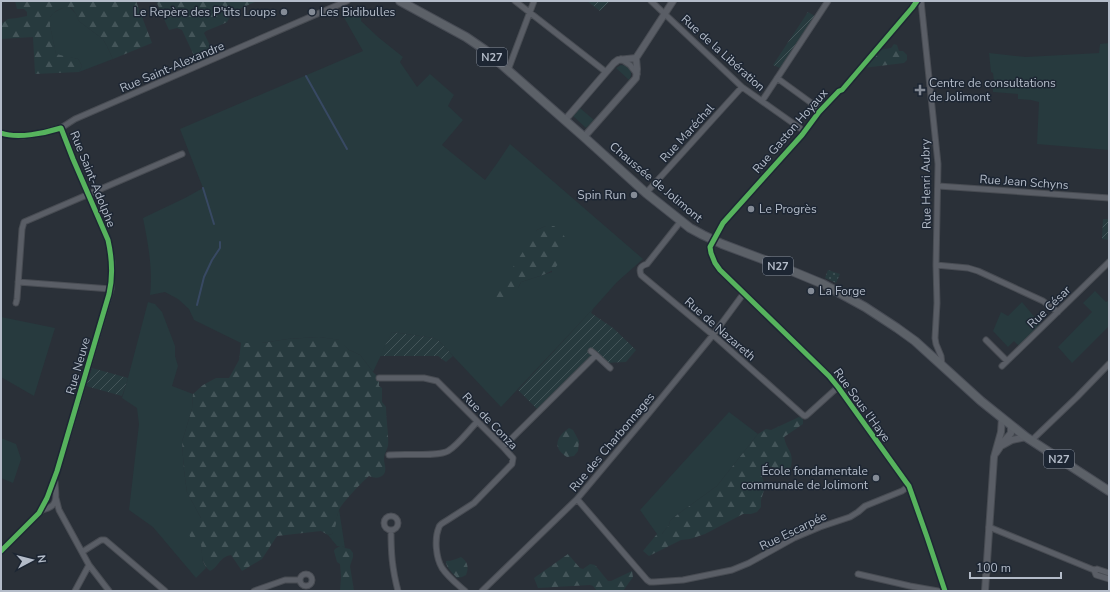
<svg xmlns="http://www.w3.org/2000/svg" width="1110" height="592" font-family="'Nunito Sans',sans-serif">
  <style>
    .grass { fill: #273a3e; fill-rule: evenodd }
    .forest { fill: url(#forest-firs) }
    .park { fill: url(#park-dots) }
    .garden { fill: url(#garden-furrows) }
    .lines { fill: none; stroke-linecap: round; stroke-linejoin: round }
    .stream { stroke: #384963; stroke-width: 2 }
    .minor-casing { stroke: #484c53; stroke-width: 7 }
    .tertiary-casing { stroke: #484c53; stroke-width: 8 }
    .primary-casing { stroke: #484c55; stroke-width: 10 }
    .minor { stroke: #5a5e66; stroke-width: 5 }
    .tertiary { stroke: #5a5e66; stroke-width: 6 }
    .primary { stroke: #5c6168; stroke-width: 8 }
    .cycleway-casing { stroke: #1d2633; stroke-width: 8 }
    .cycleway { stroke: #56b35d; stroke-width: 5 }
    .poi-dot { fill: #848b96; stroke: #1d2633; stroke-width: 1.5 }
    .labels { text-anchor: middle; stroke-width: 3; stroke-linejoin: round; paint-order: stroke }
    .shield { fill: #1d2633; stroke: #878f9c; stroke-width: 1 }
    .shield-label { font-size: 11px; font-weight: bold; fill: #b4bcc9 }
    .poi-label { font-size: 12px; fill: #b4bcc9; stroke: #1d2633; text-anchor: start }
    .street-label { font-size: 12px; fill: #b4bcc9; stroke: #1d2633 }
  </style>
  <defs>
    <pattern id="forest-firs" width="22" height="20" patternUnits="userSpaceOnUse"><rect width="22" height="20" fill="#273a3e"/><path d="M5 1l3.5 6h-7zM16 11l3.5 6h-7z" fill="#445559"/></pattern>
    <pattern id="park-dots" width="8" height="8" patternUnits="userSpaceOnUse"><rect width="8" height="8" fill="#273a3e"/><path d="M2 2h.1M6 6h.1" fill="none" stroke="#445559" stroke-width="1.8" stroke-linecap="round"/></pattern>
    <pattern id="garden-furrows" width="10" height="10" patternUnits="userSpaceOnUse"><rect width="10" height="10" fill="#273a3e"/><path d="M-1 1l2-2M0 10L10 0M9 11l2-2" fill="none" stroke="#445559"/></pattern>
  </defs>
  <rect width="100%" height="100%" fill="#2a3038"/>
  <path class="grass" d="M64 7H70L76 14 79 21 103 39 107 46 113 59 79 72 82 66 78 59 56 55 50 26V17L53 13Z
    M342 14H361V21L378 37 403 57 400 62 417 87 430 74 454 95 451 100 448 106 463 120 442 145 485 180 498 162 510 144 643 259 617 282 593 309 501 407 439 341 434 338 392 332 373 372 360 355 349 350 339 340 319 337 288 339 262 343H241L194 320 189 309 178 299 165 292 150 295C153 269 148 243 143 218L185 198 203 188 180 129 363 51ZM546 226 552 272 521 282 518 288 537 230Z
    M1109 43V150L1037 144 1039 102 1031 100 1018 99V94L993 92 992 82 994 81 993 73 991 72 989 53 1026 57 1099 53 1100 44Z
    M621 65C629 65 634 72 629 80L616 68Z
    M580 108 594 120 586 128 573 116Z
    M1095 291 1106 302 1108 301 1109 302V326L1072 363 1058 347 1092 312 1083 303Z
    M148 302 155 304 162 312 175 346V356L178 366 172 386 193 394 192 409 182 442 184 470 187 492 201 518V543L203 562 206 568 196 578 153 527 129 510 139 424 137 408 122 398 128 378Z
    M1022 302 1041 325 1019 346 1014 341 1008 347 993 331 1001 312 1008 316Z
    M1 317 55 328 34 396 1 377Z
    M729 412 758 434 717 486 677 515 670 521 669 525 662 534H657L640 510Z
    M1 438 16 444 21 459 13 483 1 478Z
    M339 509 345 548 342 546H337L328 535 332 534Z"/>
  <path class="forest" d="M15 1H136L152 43 113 59 107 46 103 39 79 21 76 14 71 7C62 7 55 10 50 17V26L56 54 78 59 82 66 79 72 35 74 33 37 1 39V24L8 19 17 18 27 16V12L24 9H17Z
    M156 1H257L232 12 227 22 223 24 206 31 204 33 214 54 197 62 182 30 177 28 169 30Z
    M894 44 897 45 899 51H903L907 55V60L904 63 863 68 879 50 891 48Z
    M546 226H554L561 231 566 239C559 275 553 271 521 282 515 293 512 301 499 305L495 295 537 230Z
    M319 337 340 340 349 350 360 355 373 372 379 378V386L382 388V402L386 407C386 420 389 434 388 446 387 450 384 454 384 459 384 464 387 469 384 474 380 479 374 478 369 476 362 482 342 503 339 510 335 519 338 524 332 534L328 535 321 531 277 536 262 559 242 571 231 555C219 557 219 567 210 571 201 564 202 554 201 543L191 539 187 529 189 523 201 518 187 492 184 470 182 442 192 409 193 394 203 385 216 378H229L239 360 241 343H262L288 339Z
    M799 417 802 418 803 420V424L784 437C787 452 794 450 791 467L782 471C772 466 768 464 761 473L765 487 761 500V507L757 512 751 514H743L705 534 690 539 681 540 649 556 643 551 657 534H662L669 525 670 521 677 515 717 486 758 434 766 429 771 430Z
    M569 428 573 430 579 441 578 451 574 456 567 457C552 448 556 437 569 428Z
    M340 546H342L345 548 350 549 353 553V557L350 566 354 591H340L341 577 340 564 337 562 334 551 335 549Z
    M568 554 580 568 583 569 590 564 595 565 608 581H611L632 571 633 577 623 591H597L593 586 590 585 538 588 534 578Z
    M461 557C468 562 469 567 466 575L462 577 457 578C453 573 446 568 446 561 452 561 456 559 461 557Z"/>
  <path class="park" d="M828 270 840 274 836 283 825 278Z"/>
  <path class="garden" d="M587 1H610L600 11Z
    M808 12 815 16 780 68 773 65Z
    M1103 219H1109V240L1102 239Z
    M593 309 591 313 613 328 636 350 626 362 604 363 596 356 539 411 518 390Z
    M392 332 434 338 439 341 453 356 446 362 438 356H380Z
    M92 368 128 378 122 396 86 386Z"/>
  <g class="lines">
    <path class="stream" d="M306 76 347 149
      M203 188 214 224
      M197 305 204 277 212 260 220 248V242"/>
    <defs>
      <path id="minor" d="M515 1 606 72
        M651 1 742 87 804 131
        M917 1 912 8 842 90 839 91 819 112 802 135 723 223 710 247 711 253 715 263 720 270 829 376 838 387 906 482 909 486 927 537 945 591
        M921 1 938 164 936 265 937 303 935 338 936 344 941 356 942 365
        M621 59 630 65 637 74
        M508 70 534 1
        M777 78 821 110
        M762 101 828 1
        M1 133 8 135 23 136 37 134 61 128 75 119 347 1
        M938 186 1109 198
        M646 193 742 87
        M681 221 647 264C640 266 639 269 641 275L713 335 803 415 805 416 807 415 838 387
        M936 265 968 268 978 271 1043 301 1058 312
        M18 282 111 289
        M16 303 17 299 22 229 24 222 182 154
        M986 340 1007 361
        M591 351 596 355
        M1002 366 1109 262
        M379 378H424L437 381 503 447 513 458 512 464 474 503 446 521C443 523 440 524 439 527 434 539 436 558 442 568 448 577 457 584 465 591
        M1031 441 1077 397 1109 364
        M503 447 596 355 610 368
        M389 455C404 453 438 457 448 451 458 445 469 430 477 422
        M56 498 59 510 89 565 109 591
        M577 499 647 580 650 582H654L683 580 732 570 749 563 794 538 820 527 850 517 858 512 865 506 902 491 909 486
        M41 511C44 509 47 509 50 507 59 503 55 489 55 482
        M384 523a7 7 0 1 1 14 0a7 7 0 1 1-14 0Z
        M989 527 1094 570
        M391 530C391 553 392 568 398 591
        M1 551 39 513 47 498 57 471 71 425 111 289 112 262 108 240 73 159 61 128
        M82 552 101 540H105L165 591
        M1109 573 1097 569 1094 570 1096 575 1109 579
        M300 580a6 6 0 1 1 12 0a6 6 0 1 1-12 0Z
        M858 574 910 586 938 591
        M75 591 89 565
        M254 591 285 580H299
        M482 591 577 499 645 418 713 335 744 293"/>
      <path id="tertiary" d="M636 58 673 1
        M565 120 614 63 618 60 636 58
        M584 137 636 78 637 69 636 58
        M1003 445 1012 440 1026 437
        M996 453 1005 440 1011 433V426
        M985 591 994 457 1001 432 1002 418"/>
      <path id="primary" d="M400 1 466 37 485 50 584 137 646 193 690 228 703 235 722 244 770 262 823 284 865 307 897 328 915 341 981 401 1026 437 1109 491"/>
    </defs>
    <use href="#minor" class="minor-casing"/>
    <use href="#tertiary" class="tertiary-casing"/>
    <use href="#primary" class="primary-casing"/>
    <use href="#minor" class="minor"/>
    <use href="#tertiary" class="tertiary"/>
    <use href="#primary" class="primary"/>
    <defs>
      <path id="cycleway" d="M917 1 912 8 842 90 839 91 819 112 802 135 723 223 710 247 711 253 715 263 720 270 829 376 838 387 906 482 909 486 927 537 945 591
        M1 133C18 139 45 133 61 128L73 159 108 240C112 258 113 277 109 294L57 471 47 498 39 513 1 551"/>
    </defs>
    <use href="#cycleway" class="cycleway-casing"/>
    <use href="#cycleway" class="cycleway"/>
  </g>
  <g class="poi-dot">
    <circle cx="284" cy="12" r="4"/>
    <circle cx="312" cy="12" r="4"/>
    <path d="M918 84h4v4h4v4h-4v4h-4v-4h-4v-4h4z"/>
    <circle cx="634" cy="195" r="4"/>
    <circle cx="751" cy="209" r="4"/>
    <circle cx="811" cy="291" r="4"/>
    <circle cx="876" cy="478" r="4"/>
  </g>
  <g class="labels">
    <g class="shield">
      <rect x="477" y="48" width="30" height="18" rx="3"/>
      <rect x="763" y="257" width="30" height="18" rx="3"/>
      <rect x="1044" y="450" width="30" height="18" rx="3"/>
    </g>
    <g class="shield-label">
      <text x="492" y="61">N27</text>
      <text x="778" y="270">N27</text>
      <text x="1059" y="463">N27</text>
    </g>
    <g class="poi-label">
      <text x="276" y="16" text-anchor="end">Le Repère des P'tits Loups</text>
      <text x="320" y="16">Les Bidibulles</text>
      <text x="929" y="87">Centre de consultations<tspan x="929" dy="14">de Jolimont</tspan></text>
      <text x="626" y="199" text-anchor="end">Spin Run</text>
      <text x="759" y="213">Le Progrès</text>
      <text x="819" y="295">La Forge</text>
      <text x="868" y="475" text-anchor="end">École fondamentale<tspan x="868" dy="14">communale de Jolimont</tspan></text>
    </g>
    <g class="street-label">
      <text transform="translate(723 53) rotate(42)" y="4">Rue de la Libération</text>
      <text transform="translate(172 67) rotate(-23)" y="4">Rue Saint-Alexandre</text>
      <text transform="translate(790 131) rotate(-49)" y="4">Rue Gaston Hoyaux</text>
      <text transform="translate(687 133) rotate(-48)" y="4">Rue Maréchal</text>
      <text transform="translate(93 179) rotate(68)" y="4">Rue Saint-Adolphe</text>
      <text transform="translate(656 182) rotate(40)" y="4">Chaussée de Jolimont</text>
      <text transform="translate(1024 182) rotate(4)" y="4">Rue Jean Schyns</text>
      <text transform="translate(926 184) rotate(-91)" y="4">Rue Henri Aubry</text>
      <text transform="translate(1049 307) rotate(-44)" y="4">Rue César</text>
      <text transform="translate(720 329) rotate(41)" y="4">Rue de Nazareth</text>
      <text transform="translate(78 366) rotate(-74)" y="4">Rue Neuve</text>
      <text transform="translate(862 405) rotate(54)" y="4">Rue Sous l'Haye</text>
      <text transform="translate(490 421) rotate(46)" y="4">Rue de Conza</text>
      <text transform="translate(612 442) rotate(-50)" y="4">Rue des Charbonnages</text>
      <text transform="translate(793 531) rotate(-26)" y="4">Rue Escarpée</text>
    </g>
  </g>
  <rect width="1110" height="592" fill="none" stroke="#b4bcc9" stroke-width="4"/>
  <g transform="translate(32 560) rotate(83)" stroke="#1d2633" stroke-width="3" paint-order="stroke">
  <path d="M0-3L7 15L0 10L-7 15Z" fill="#b4bcc9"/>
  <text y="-6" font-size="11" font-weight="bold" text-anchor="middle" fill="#b4bcc9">N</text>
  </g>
  <path d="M970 572v6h91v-6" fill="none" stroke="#b4bcc9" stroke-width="2"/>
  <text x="976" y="572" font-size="12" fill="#b4bcc9" stroke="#1d2633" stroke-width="3" paint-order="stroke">100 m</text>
</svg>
